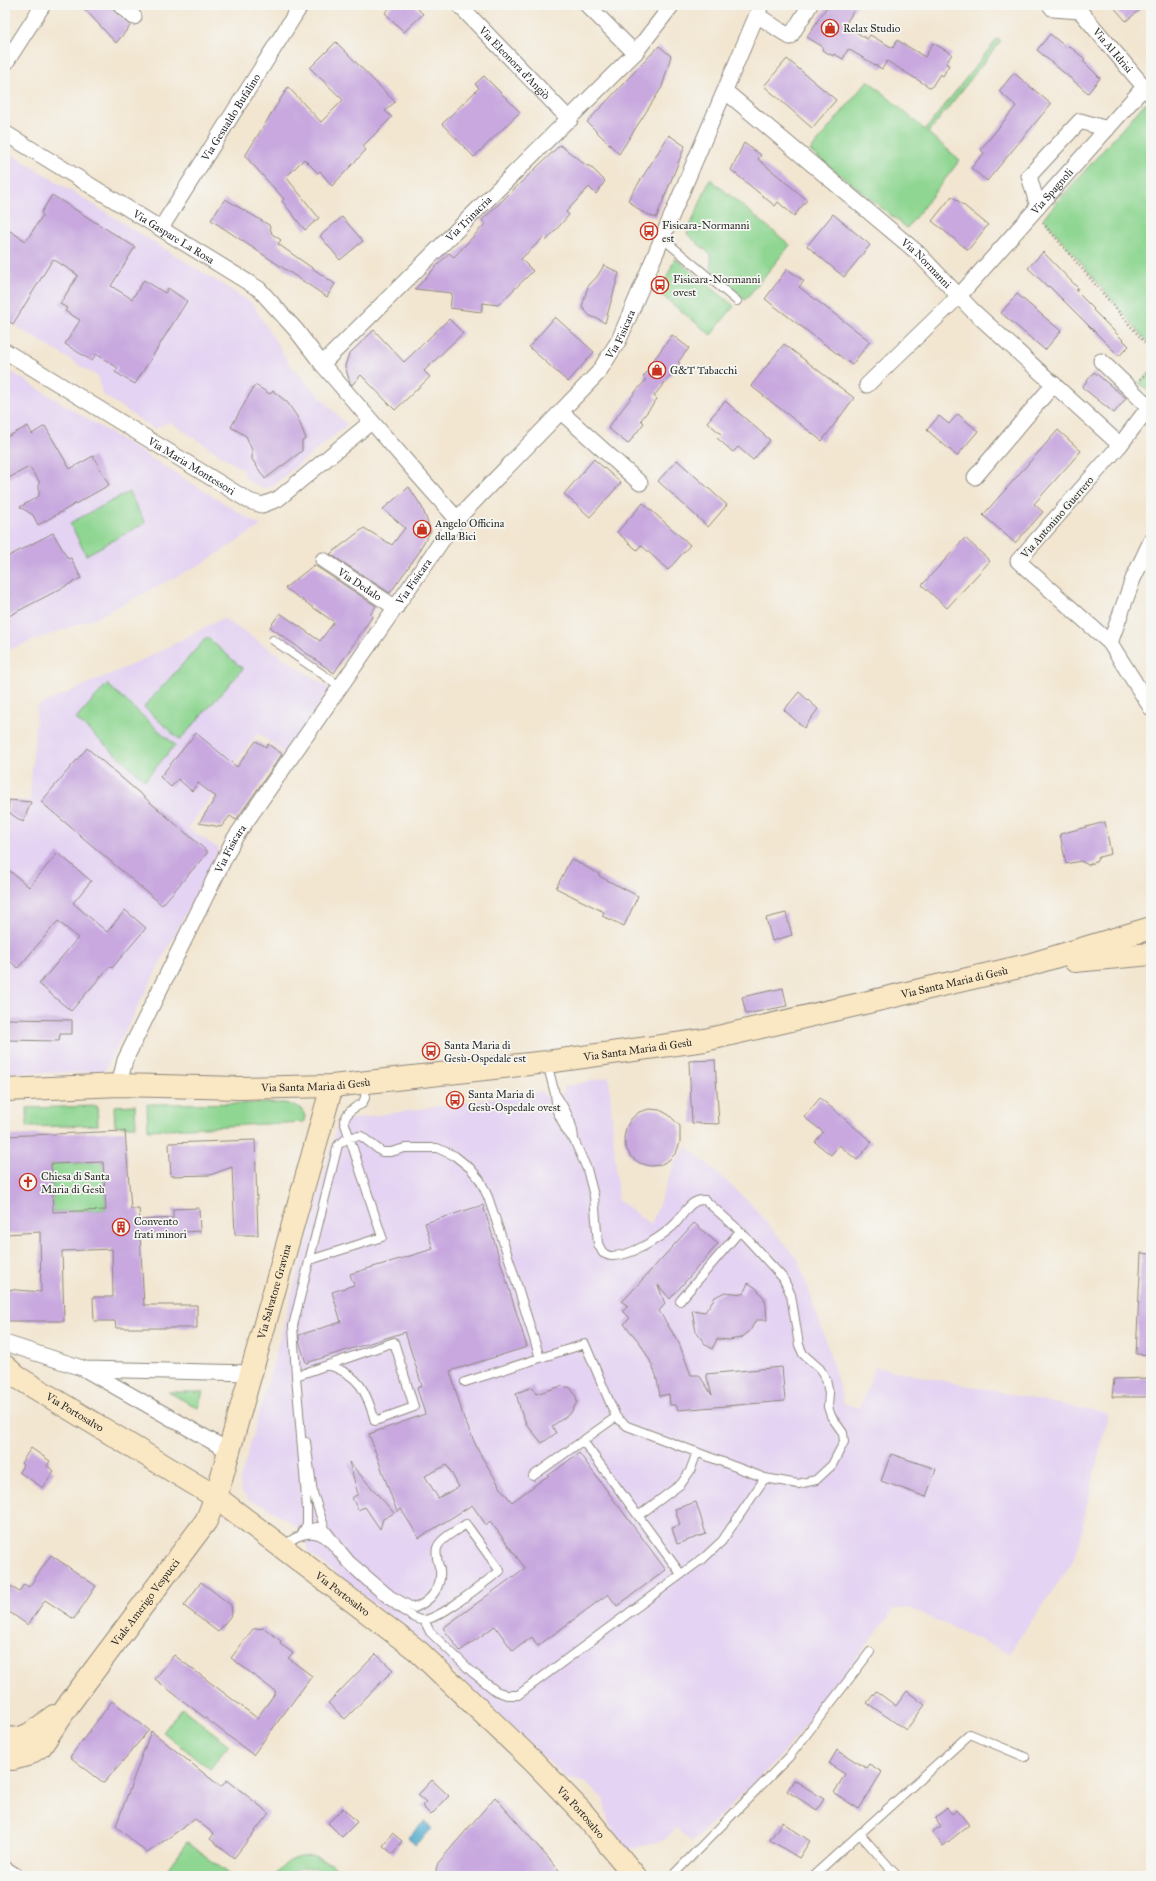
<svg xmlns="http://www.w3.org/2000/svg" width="1156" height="1881" font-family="'IM FELL Great Primer',serif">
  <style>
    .built { fill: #e4d3f2 }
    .green { fill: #8ed691; stroke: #5c805e }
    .water { fill: #50abce; stroke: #3e6b7c }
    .building { fill: #c8a8df; fill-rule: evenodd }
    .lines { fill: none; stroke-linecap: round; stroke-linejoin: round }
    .lane-casing { stroke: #8e887e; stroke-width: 10 }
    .street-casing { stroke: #8e887e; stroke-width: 17 }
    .secondary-casing { stroke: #8e887e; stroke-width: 24 }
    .path { stroke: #8e887e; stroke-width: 2.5; stroke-dasharray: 1 3; stroke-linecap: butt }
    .lane { stroke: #fff; stroke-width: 8 }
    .street { stroke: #fff; stroke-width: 15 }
    .secondary { stroke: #fae7c3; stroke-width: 22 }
    .labels { text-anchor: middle; stroke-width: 3.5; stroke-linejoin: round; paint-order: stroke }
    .poi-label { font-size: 11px; fill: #2b2b2b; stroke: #f6f6f2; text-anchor: start }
    .street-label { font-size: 11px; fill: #2b2b2b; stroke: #f6f6f2 }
  </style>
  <rect width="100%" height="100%" fill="#f6f6f2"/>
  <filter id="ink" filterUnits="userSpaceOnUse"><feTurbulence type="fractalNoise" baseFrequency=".025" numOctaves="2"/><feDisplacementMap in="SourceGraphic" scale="8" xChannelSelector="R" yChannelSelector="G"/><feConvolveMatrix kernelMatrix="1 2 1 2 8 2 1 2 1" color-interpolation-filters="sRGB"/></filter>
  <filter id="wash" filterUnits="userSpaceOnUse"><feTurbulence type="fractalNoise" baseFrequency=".012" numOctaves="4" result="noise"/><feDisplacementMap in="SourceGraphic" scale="16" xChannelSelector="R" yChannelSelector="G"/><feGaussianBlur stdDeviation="0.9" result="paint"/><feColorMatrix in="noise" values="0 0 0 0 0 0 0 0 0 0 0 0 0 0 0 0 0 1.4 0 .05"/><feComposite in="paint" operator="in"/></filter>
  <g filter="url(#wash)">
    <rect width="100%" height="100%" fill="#f2e6d1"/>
    <path class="built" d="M5 150 252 303 290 365 347 425 271 487 262 488 246 479 242 469 170 422 154 429 102 394 98 377 5 319Z
      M5 368 261 526 203 563 98 617 5 651Z
      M223 618 330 689 284 753 258 733 188 828 219 849 104 1072 5 1073V812H8L23 822 29 808 37 706 147 658Z
      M609 1077 618 1200 651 1225 675 1162 687 1146 748 1201 798 1259 827 1344 844 1404 860 1408 875 1367 1108 1414 1075 1559 1009 1653 907 1607 894 1610 783 1754 692 1843 677 1828 666 1838 657 1842 628 1850 610 1827 603 1799 586 1782 565 1777 425 1644 307 1551V1545L296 1526 265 1506 250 1501 241 1491 240 1481 305 1248 338 1121 543 1091 546 1097 565 1092 563 1087Z"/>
    <path class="green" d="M997 39 1001 41 928 133 960 160 907 228 810 151 868 80 925 130Z
      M1145 103 1151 110V346L1043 218Z
      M710 179 790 245 745 300 711 269V255L687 234Z
      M675 258 734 306 711 335 660 294Z
      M1151 372V394L1139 383Z
      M129 492 145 523 86 555 70 523Z
      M207 637 243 669 180 740 144 707Z
      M107 684 175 745 145 780 76 719Z
      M285 1103 301 1108 305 1116 304 1122 148 1130 147 1104Z
      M135 1105 136 1126H115L114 1106Z
      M97 1106 98 1125 27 1127V1108Z
      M103 1162 106 1210 53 1212 51 1164Z
      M168 1392H203L198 1408Z
      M182 1708 229 1745 210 1769 163 1732Z
      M187 1842 232 1876H171L165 1872Z
      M312 1856 332 1863 344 1876C340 1876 332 1877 328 1875 316 1868 301 1862 290 1876H275C286 1861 293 1857 312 1856Z"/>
    <path class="water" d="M425 1821 432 1829 415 1845 408 1837Z"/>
    <g id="blocks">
      <path class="building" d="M81 5H112L115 12 131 25 116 43Z
        M392 5H414L423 14 404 32 385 13Z
        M828 5H857L845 25 867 39 870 35 893 48 897 40 925 57 933 43 952 54 946 64 949 65 943 76 940 74 931 88 887 61 882 69 848 49 843 59 834 54 833 56 822 50 823 47 807 37Z
        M1112 5H1146L1126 21Z
        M1050 34 1067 48 1069 46 1085 59 1083 61 1100 78 1088 93 1037 50Z
        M336 42 395 102 385 111 392 117 363 146 366 150 332 186 320 171 318 173 304 159 286 177 319 218 305 230 282 201 284 199 245 156 288 87 321 122 343 100 310 68Z
        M659 46 671 56 662 87 619 154 587 122Z
        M787 59 836 100 812 128 764 86Z
        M1014 73 1051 104 987 181 971 168 984 153 981 150 987 142 1016 106 999 91Z
        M484 76 520 112 474 157 442 124 479 88 475 84Z
        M669 135 685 146 656 218 640 211 628 200Z
        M744 143 761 155 758 159 807 200 794 216 778 202 775 206 731 170Z
        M560 145 587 166H590L605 181 596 194 589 187 566 212 569 215 546 241 543 238 521 259 533 271 498 305 483 303 481 312 450 308 452 293 415 289 449 253 454 257 485 224 482 220Z
        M52 195 135 247 111 286 132 299 144 280 165 293 168 288 187 301 135 384 115 372 118 368 96 354 92 361 65 344 80 320 65 311 67 308 60 304 78 275 53 259 13 324 5 319V228L26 241 43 215 41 213Z
        M952 196 988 225 968 250 932 221Z
        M225 199 269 225 272 234 281 240 278 244 335 284 327 297 211 220Z
        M833 214 870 245 844 277 807 246Z
        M342 217 363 241 340 260 320 236Z
        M1043 252 1078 288 1076 291 1094 309 1093 310 1129 346 1119 356 1049 286 1048 287 1028 268Z
        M604 265 619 273 605 323 598 319 590 316 582 307 588 286 597 277Z
        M787 269 804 281 799 287 870 341 852 365 765 299Z
        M1017 294 1061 331 1045 350 1001 313Z
        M555 317 594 352 568 382 529 347Z
        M449 319 463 333 424 371 430 377 395 410 361 375 352 385 350 383 345 366 349 354 374 330 404 362Z
        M672 335 689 348 678 362 680 363 654 396 657 399 641 420 644 423 628 444 608 428 636 391 646 380 643 377 652 366 650 365Z
        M784 344 854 398 822 441 751 386Z
        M1094 372 1126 398 1114 413 1082 387Z
        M255 385 270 394 273 391 287 402 298 418 306 439 302 441V451L265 479 252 459V450L246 436 231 427Z
        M725 401 770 440 753 460 738 447 733 452 717 438 721 434 707 422Z
        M958 414 978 431 957 456 927 430 939 416 949 424Z
        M28 426 32 434 45 426 70 469 93 456 109 485 38 525 33 515 20 507 39 496V481L29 467 5 480V438Z
        M1058 430 1081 451 1034 504 1043 512 1015 543 983 515Z
        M594 459 621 483 590 517 564 494Z
        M677 460 727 505 708 527 658 481Z
        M409 487 422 507 431 531 419 550 420 551 390 593 330 554 364 528 392 545 405 528 383 509Z
        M643 503 690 545 668 570 641 545 637 550 617 532Z
        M53 533 68 559 71 558 81 578 5 618V558Z
        M965 538 990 561 947 608 922 585Z
        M314 565 376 606 370 615 372 617 334 673 270 627 280 613 320 641 334 622 285 588Z
        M799 692 818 709 804 728 784 710Z
        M196 733 237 767 256 741 266 747 268 744 282 754 236 820 230 816 221 827 199 823 216 797 198 783 192 791 178 779 171 787 160 777Z
        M87 748 208 852 162 905 41 802Z
        M9 800 31 802 23 822 8 812Z
        M1105 822 1111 854 1099 857 1096 862 1088 865 1081 861 1066 864 1060 834Z
        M58 853 91 881 73 903 107 932 125 910 146 928 112 968 110 966 71 1011 39 984 78 938 58 921 18 968 5 957V867L29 887Z
        M571 859 599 874V876L638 896 624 926 602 916 604 912 556 888Z
        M786 913 792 935 772 941 766 918Z
        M783 988 787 1006 746 1014 742 997Z
        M8 1019 72 1020V1034H60L59 1041 7 1040Z
        M715 1060 719 1124 692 1123 689 1061Z
        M820 1098 872 1142 857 1160 839 1145 831 1155 815 1142 823 1132 804 1117Z
        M649 1109 660 1110 669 1115 680 1126V1143L676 1153 669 1160 660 1165 650 1166 640 1163 631 1157 626 1148 624 1138 626 1128 631 1119 639 1112Z
        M125 1131 131 1209H139L140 1220 173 1218V1209L199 1208 200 1231 140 1235 144 1305H197V1328H116L115 1321H94L93 1297H113L112 1249 62 1251 64 1321H7L6 1289 41 1292 40 1232 6 1234 5 1136ZM103 1162 106 1210 53 1212 51 1164Z
        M255 1140 258 1235H235L232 1167 210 1175 171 1176 169 1143Z
        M483 1205 527 1347 450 1371 464 1419 479 1452 502 1490 512 1502 579 1453 666 1570 617 1606 608 1594 538 1646 532 1637 513 1651 495 1626 460 1651 443 1628 525 1568 490 1521 486 1525 472 1505 419 1538 401 1509 397 1512 369 1434 425 1414 417 1388 422 1386 405 1332 306 1363 299 1340V1335L341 1322 332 1292 354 1285 350 1274 433 1249 425 1223ZM447 1465 459 1487 438 1498 425 1476Z
        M694 1223 718 1244 670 1299 658 1285 665 1304 659 1311 679 1343 691 1375H699L712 1395 706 1374 782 1367 785 1401 678 1410 676 1405H670L669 1394 660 1396 656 1375 650 1361 640 1343 624 1324 630 1318 623 1311 628 1306 622 1302Z
        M1141 1253 1151 1254V1355L1136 1354Z
        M748 1283 755 1287 764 1298 766 1305 767 1320H756L750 1331 741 1338 729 1340 717 1339 712 1349 705 1344 696 1332 692 1310 705 1312 715 1297 725 1292 743 1294Z
        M1151 1378V1397H1112L1114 1379Z
        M562 1386 571 1388 576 1397 577 1402 571 1413 552 1426 556 1433 542 1443 527 1425 521 1412 516 1393 533 1387 536 1394Z
        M31 1448 50 1461 47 1466 54 1471 43 1488 19 1472 23 1465 21 1463Z
        M891 1454 936 1469 926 1497 881 1481Z
        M349 1462 394 1513 383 1519 380 1529 365 1507 358 1510 352 1498 358 1494Z
        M696 1502 706 1534 677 1544 672 1528 680 1525 675 1509Z
        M51 1555 96 1586 74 1619 45 1600 28 1625 5 1609V1582L19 1592 24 1584 29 1587Z
        M201 1582 231 1605 232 1614 218 1632 184 1606Z
        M264 1628 281 1641 280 1644 293 1653 288 1658 312 1676 253 1755 155 1679 174 1655 257 1718 276 1692 231 1658 253 1629Z
        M376 1654 393 1670 345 1719 328 1703Z
        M876 1691 896 1706 907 1691 925 1705 906 1730 867 1703Z
        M112 1701 149 1730 104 1783 70 1757Z
        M151 1731 221 1787 227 1780 269 1813 234 1858 210 1839 214 1834 195 1819 147 1853 116 1826Z
        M837 1750 866 1768 869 1764 882 1772 859 1809 834 1793 845 1774 829 1764Z
        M432 1780 449 1796 431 1815 422 1806 426 1802 418 1795Z
        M794 1780 824 1799 817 1810 787 1791Z
        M495 1797 564 1876H437L436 1869 438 1863Z
        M343 1808 357 1822 342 1837 328 1823Z
        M947 1808 952 1814 957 1810 969 1825 943 1846 932 1832 941 1826 935 1818Z
        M782 1822 810 1841 799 1858 770 1840Z
        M392 1833 402 1841 393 1854 383 1846Z"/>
    </g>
  </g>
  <g filter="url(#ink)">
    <use href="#blocks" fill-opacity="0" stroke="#8e887e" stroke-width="1"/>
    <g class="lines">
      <defs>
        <path id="lane" d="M662 238 737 301
          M273 640 341 687
          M556 1095C565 1109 573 1122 574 1139
          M310 1260 382 1237 344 1121C348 1111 353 1108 362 1104L365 1098 366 1084
          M680 1301 740 1231
          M296 1376 394 1342 414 1407 375 1421C366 1391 360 1375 328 1365
          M465 1382 540 1358
          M583 1441 681 1574
          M533 1476 616 1417
          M638 1516 681 1484 690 1471 697 1452
          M305 1530 317 1527 325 1529
          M301 1535 307 1524V1509L296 1376 293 1326 338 1145 349 1137 361 1136 382 1152H391L405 1148H437L455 1156 470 1168 480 1180 488 1197 509 1259 540 1358 585 1344 616 1417 627 1426 765 1478 798 1484 816 1480 832 1465 844 1442 843 1433 831 1416 828 1407 829 1393 826 1379 820 1369 803 1354 799 1345 791 1295 783 1278 740 1231 705 1200C688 1199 684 1216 673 1226 660 1238 630 1257 611 1256 609 1256 605 1254 603 1253L598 1244 594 1196 587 1169 574 1140 566 1130 557 1111 555 1094 547 1063
          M283 1547C292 1538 305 1531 318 1535 329 1538 338 1554 346 1562 357 1574 409 1621 423 1620 441 1619 483 1583 500 1571L466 1524C458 1530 440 1538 437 1548 435 1556 438 1562 440 1570 442 1588 430 1602 414 1608L391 1595 350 1560 325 1529 313 1493 306 1442
          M424 1620 430 1632 472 1672 496 1691 507 1695H518L706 1556 722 1541 765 1478
          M860 1834 897 1876
          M672 1876 789 1757 870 1652
          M813 1876 970 1734 1025 1757"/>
        <g id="street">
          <path d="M121 5 134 17"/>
          <path id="s1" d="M459 5 570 120"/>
          <path d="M587 5 635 53"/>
          <path d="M1050 5 1053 9 1080 11"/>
          <path id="s2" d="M1075 5 1151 95"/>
          <path d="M757 15 790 37 810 5"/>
          <path d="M5 64 43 5"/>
          <path id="s3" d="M725 91 918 253 972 310 1120 445"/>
          <path id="s4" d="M5 133 259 289 296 330 322 364"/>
          <path d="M1038 207 1029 176 1080 121 1107 129"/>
          <path id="s5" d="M161 228 301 5"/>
          <path id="s6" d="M5 351 249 501 262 505 278 499 371 422"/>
          <path d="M1101 361 1149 407 1120 445 1018 561 1110 643 1151 708"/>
          <path id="s7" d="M867 385 959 296 1144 87"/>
          <path d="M561 412 640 483"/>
          <path d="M975 477 1054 384"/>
          <path id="s8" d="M457 519 418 475 322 364 635 53 672 5"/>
          <path id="s9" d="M323 560 396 608"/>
          <path d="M1110 643 1133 579 1151 541"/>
          <path id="s10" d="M119 1085 125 1060 234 839 457 519 598 373 619 340 761 5"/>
          <path d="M5 1343 85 1369 251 1373"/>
          <path d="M88 1371 229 1451"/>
          <path d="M5 1869 16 1876"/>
        </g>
        <g id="secondary">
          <path d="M1075 961 1151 954"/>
          <path id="s11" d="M5 1090 119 1085 240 1088 332 1086 547 1062 705 1040 1028 965 1151 928"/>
          <path id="s12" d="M5 1366 17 1377 216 1497 418 1651 533 1761 583 1813 635 1876"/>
          <path d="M5 1737C24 1744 40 1726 54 1716"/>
          <path id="s13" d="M5 1757 13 1759 27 1755 41 1746 69 1704 206 1521 216 1497 332 1086"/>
        </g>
      </defs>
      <use href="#lane" class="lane-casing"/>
      <use href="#street" class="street-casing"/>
      <use href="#secondary" class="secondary-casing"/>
      <path class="path" d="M1043 223 1151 350
        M1140 379 1151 370"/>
      <use href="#lane" class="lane"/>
      <use href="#street" class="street"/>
      <use href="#secondary" class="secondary"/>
    </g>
  </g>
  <defs>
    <symbol id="shop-ring" viewBox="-11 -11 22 22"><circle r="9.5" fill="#f6f6f2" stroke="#c8321e" stroke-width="1.5"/><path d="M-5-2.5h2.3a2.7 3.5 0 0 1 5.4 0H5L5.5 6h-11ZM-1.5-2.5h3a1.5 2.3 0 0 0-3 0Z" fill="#c8321e"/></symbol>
    <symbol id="bus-ring" viewBox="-11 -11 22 22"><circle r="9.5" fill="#f6f6f2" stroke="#c8321e" stroke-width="1.5"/><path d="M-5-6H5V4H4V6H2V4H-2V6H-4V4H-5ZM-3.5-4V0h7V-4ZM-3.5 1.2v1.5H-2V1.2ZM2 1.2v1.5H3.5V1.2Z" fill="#c8321e"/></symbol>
    <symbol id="church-ring" viewBox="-11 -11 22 22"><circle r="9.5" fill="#f6f6f2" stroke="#c8321e" stroke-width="1.5"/><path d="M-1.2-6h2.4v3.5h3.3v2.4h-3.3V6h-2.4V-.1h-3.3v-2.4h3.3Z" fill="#c8321e"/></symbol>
    <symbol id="building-ring" viewBox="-11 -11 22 22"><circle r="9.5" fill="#f6f6f2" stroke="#c8321e" stroke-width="1.5"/><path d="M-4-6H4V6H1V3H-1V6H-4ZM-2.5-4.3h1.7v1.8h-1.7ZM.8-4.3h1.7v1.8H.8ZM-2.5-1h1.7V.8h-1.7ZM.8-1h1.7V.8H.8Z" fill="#c8321e"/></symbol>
  </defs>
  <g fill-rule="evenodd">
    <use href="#shop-ring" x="820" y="18" width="20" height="20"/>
    <use href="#bus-ring" x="639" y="221" width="20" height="20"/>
    <use href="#bus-ring" x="650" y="275" width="20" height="20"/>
    <use href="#shop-ring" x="647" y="360" width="20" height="20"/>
    <use href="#shop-ring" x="412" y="519" width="20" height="20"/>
    <use href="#bus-ring" x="421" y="1041" width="20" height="20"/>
    <use href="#bus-ring" x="445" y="1090" width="20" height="20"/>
    <use href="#church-ring" x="18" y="1172" width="20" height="20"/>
    <use href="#building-ring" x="111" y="1217" width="20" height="20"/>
  </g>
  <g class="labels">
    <g class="poi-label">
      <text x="843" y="32">Relax Studio</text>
      <text x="662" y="229">Fisicara-Normanni<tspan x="662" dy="13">est</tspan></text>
      <text x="673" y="283">Fisicara-Normanni<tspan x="673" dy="13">ovest</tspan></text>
      <text x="670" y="374">G&amp;T Tabacchi</text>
      <text x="435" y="527">Angelo Officina<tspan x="435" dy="13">della Bici</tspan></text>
      <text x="444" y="1049">Santa Maria di<tspan x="444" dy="13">Gesù-Ospedale est</tspan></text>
      <text x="468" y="1098">Santa Maria di<tspan x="468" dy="13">Gesù-Ospedale ovest</tspan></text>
      <text x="41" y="1180">Chiesa di Santa<tspan x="41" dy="13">Maria di Gesù</tspan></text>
      <text x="134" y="1225">Convento<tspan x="134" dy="13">frati minori</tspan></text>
    </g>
    <g class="street-label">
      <text dy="4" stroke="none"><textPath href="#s2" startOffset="59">Via Al Idrisi</textPath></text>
      <text dy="4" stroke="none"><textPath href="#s1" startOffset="80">Via Eleonora d'Angiò</textPath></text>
      <text dy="4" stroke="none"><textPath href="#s5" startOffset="131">Via Gesualdo Bufalino</textPath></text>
      <text dy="4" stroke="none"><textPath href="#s7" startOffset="268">Via Spagnoli</textPath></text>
      <text dy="4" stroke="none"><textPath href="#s8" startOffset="412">Via Trinacria</textPath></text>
      <text dy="4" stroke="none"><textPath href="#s4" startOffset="198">Via Gaspare La Rosa</textPath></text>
      <text dy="4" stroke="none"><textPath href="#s3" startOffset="265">Via Normanni</textPath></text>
      <text dy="4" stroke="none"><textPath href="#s10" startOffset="910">Via Fisicara</textPath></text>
      <text dy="4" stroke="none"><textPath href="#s6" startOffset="219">Via Maria Montessori</textPath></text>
      <text transform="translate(1057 517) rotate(-49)" y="4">Via Antonino Guerrero</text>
      <text dy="4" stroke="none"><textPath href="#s10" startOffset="586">Via Fisicara</textPath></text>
      <text dy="4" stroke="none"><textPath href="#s9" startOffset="44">Via Dedalo</textPath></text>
      <text dy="4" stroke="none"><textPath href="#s10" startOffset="262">Via Fisicara</textPath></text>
      <text dy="4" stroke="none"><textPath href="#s11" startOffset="959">Via Santa Maria di Gesù</textPath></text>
      <text dy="4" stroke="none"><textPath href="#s11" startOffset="635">Via Santa Maria di Gesù</textPath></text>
      <text dy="4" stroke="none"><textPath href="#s11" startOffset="311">Via Santa Maria di Gesù</textPath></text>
      <text dy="4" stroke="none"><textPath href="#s13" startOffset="558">Via Salvatore Gravina</textPath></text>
      <text dy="4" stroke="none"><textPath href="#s12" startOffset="84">Via Portosalvo</textPath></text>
      <text dy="4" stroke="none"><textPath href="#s12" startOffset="408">Via Portosalvo</textPath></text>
      <text dy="4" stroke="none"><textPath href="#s13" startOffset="217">Viale Amerigo Vespucci</textPath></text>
      <text dy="4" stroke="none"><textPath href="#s12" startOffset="732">Via Portosalvo</textPath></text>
    </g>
  </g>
  <rect width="1156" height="1881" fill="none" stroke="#f6f6f2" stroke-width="20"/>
</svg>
